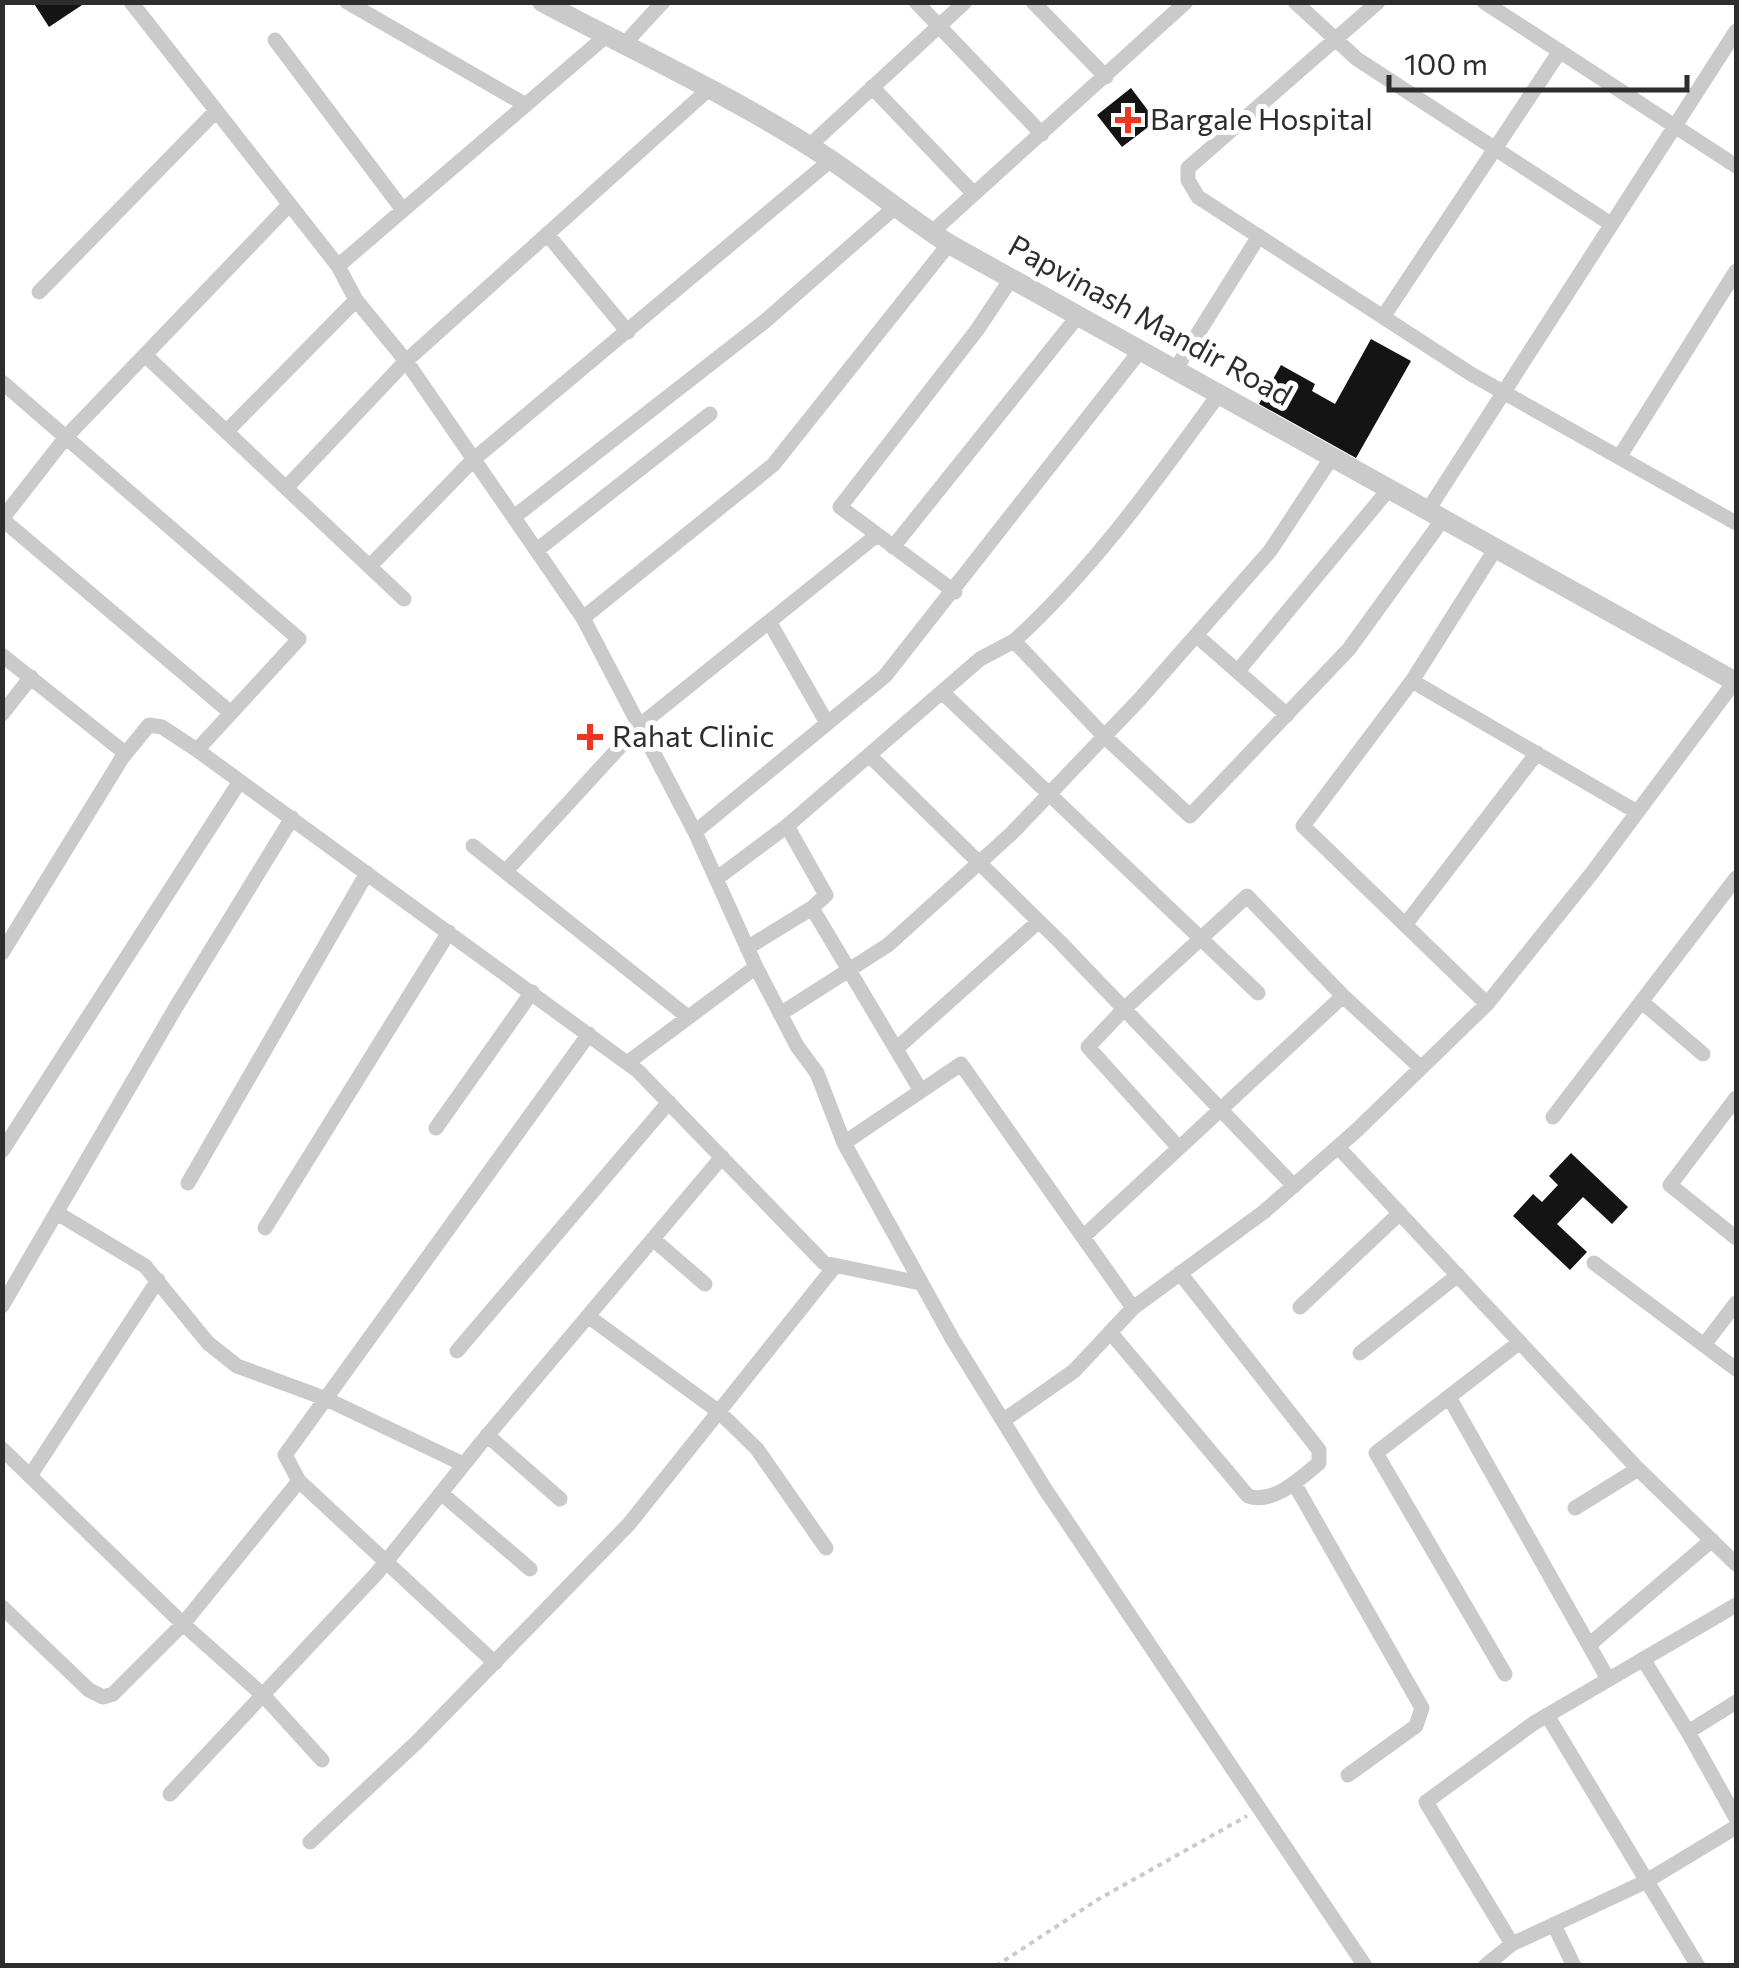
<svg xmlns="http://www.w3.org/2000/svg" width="1739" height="1968" font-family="Commissioner,sans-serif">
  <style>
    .building { fill: #141414 }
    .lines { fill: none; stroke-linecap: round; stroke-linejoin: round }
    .path { stroke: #cacaca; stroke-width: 4; stroke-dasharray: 5 5; stroke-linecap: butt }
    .minor { stroke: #cacaca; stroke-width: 15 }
    .tertiary { stroke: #cacaca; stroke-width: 20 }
    .poi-dot { fill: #f03522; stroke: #fff; stroke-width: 4 }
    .labels { text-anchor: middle; stroke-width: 10; stroke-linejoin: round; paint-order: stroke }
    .poi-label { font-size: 30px; fill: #2d2d2d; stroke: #fff; text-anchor: start }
    .street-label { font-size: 30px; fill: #2d2d2d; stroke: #fff }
  </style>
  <rect width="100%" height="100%" fill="#fff"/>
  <path class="building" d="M33 2H81L82 5 49 27Z
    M1131 88 1156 121 1122 147 1097 115Z
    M1371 339 1411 361 1356 458 1259 404 1281 365 1315 384 1312 391 1335 404Z
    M1571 1153 1628 1207 1612 1224 1583 1197 1557 1224 1587 1252 1570 1270 1513 1216 1533 1194 1542 1202 1558 1185 1549 1176Z"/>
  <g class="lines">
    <path class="path" d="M996 1966 1097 1900 1247 1816"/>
    <path class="minor" d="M131 2 338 266 356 300 406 361 583 618 695 832 756 967 797 1046 817 1073 844 1143 953 1340 1045 1489 1365 1966
      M347 2 526 105
      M916 2 1042 134
      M1033 2 1106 77
      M1295 2 1357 59 1611 224
      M1378 2 1188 168V180L1198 197 1471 374 1736 523
      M1484 2 1736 166
      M275 40 403 210
      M626 42 663 2
      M872 87 974 194
      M808 147 965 2
      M931 233 1186 2
      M547 234 628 332
      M338 266 606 36
      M39 292 216 111
      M1383 317 1560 51
      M145 355 404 599
      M1175 370 1259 236
      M2 382 299 639 197 750 638 1071 824 1263 920 1283
      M1219 394C1156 481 1093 569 1014 641L1104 736 1190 816 1349 649 1443 519
      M226 432 356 300
      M1620 456 1736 271
      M286 488 406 361 709 89
      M1428 510 1736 31
      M514 517 764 322 893 209
      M2 519 66 437 289 205
      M2 519 231 713
      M893 547 1078 316
      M537 550 710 414
      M370 566 474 459 831 160
      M955 592 840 507 977 330 1011 279
      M583 618 773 465 949 244
      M770 623 827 723
      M1197 636 1287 715
      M2 655 125 753
      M1238 671 1389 489
      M1412 681 1496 548
      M942 692 1258 993
      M2 714 31 677
      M870 756 1059 941 1294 1186
      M787 826 826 895 812 908
      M695 832 885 676 1140 351
      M473 846 688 1017
      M506 871 639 726 877 535
      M716 879 787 826 980 659 1014 641
      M1405 925 1537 753
      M747 948 812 908 921 1091
      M2 953 122 758 149 725 162 727 197 750
      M1642 1002 1703 1054
      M1487 1004 1303 826 1412 681 1637 812
      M780 1014 888 945 1012 833 1140 699 1270 551 1332 457
      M896 1049 1038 922
      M627 1063 756 967
      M1736 1098 1670 1185 1736 1238
      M1553 1117 1736 878
      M436 1128 532 992
      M844 1143 961 1064 1133 1308
      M1338 1147 1638 1469 1736 1564
      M1179 1148 1088 1047 1124 1009 1247 896 1343 996 1420 1067
      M2 1151 240 781
      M188 1183 367 873
      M57 1213 145 1266 208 1343 237 1366 324 1398 463 1464
      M265 1228 449 932
      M1083 1237 1343 996
      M654 1240 705 1284
      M1594 1263 1736 1369
      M2 1306 176 1007 292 818
      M1300 1307 1400 1213
      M589 1317 718 1411 757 1449 826 1548
      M1110 1332 1248 1496C1273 1505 1301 1478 1319 1463V1450L1180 1273
      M1704 1345 1736 1303
      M457 1351 669 1102
      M1360 1353 1458 1275
      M1449 1397 1608 1679
      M1004 1420 1074 1371 1133 1308 1265 1211 1357 1130 1487 1004 1592 873 1735 681
      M487 1435 560 1499
      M2 1449 183 1624 264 1696 322 1760
      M30 1476 158 1280
      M1294 1483 1422 1708 1416 1726 1348 1775
      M441 1493 530 1569
      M1575 1508 1638 1469
      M2 1607 89 1690 103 1697 113 1694 183 1624 299 1481
      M1589 1645 1712 1540
      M1643 1659 1688 1732
      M495 1663 299 1481 285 1455 589 1034
      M1505 1674 1376 1453 1520 1342
      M1736 1702 1688 1732 1736 1818
      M1547 1715 1698 1966
      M170 1794 377 1573 481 1443 722 1157
      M310 1842 417 1742 629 1524 835 1266
      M1555 1927 1574 1966
      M1512 1944 1426 1802 1534 1723 1736 1605
      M1485 1966 1512 1944 1645 1882 1736 1827"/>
    <path class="tertiary" d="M542 2C638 53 739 99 831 160 871 187 908 218 949 244L1736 682"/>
  </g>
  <g class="poi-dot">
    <path d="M1123 105h10v10h10v10h-10v10h-10v-10h-10v-10h10z"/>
    <path d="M585 722h10v10h10v10h-10v10h-10v-10h-10v-10h10z"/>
  </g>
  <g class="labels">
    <g class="poi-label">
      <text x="1150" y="130">Bargale Hospital</text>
      <text x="612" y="747">Rahat Clinic</text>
    </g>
    <g class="street-label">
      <text transform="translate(1150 321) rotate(29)" y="10">Papvinash Mandir Road</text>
    </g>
  </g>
  <rect width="1739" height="1968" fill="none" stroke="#2d2d2d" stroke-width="10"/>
  <path d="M1389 75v15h298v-15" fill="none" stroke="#2d2d2d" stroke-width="5"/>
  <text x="1404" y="75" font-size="30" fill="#2d2d2d" stroke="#ffffff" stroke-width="8" paint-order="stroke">100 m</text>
</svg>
